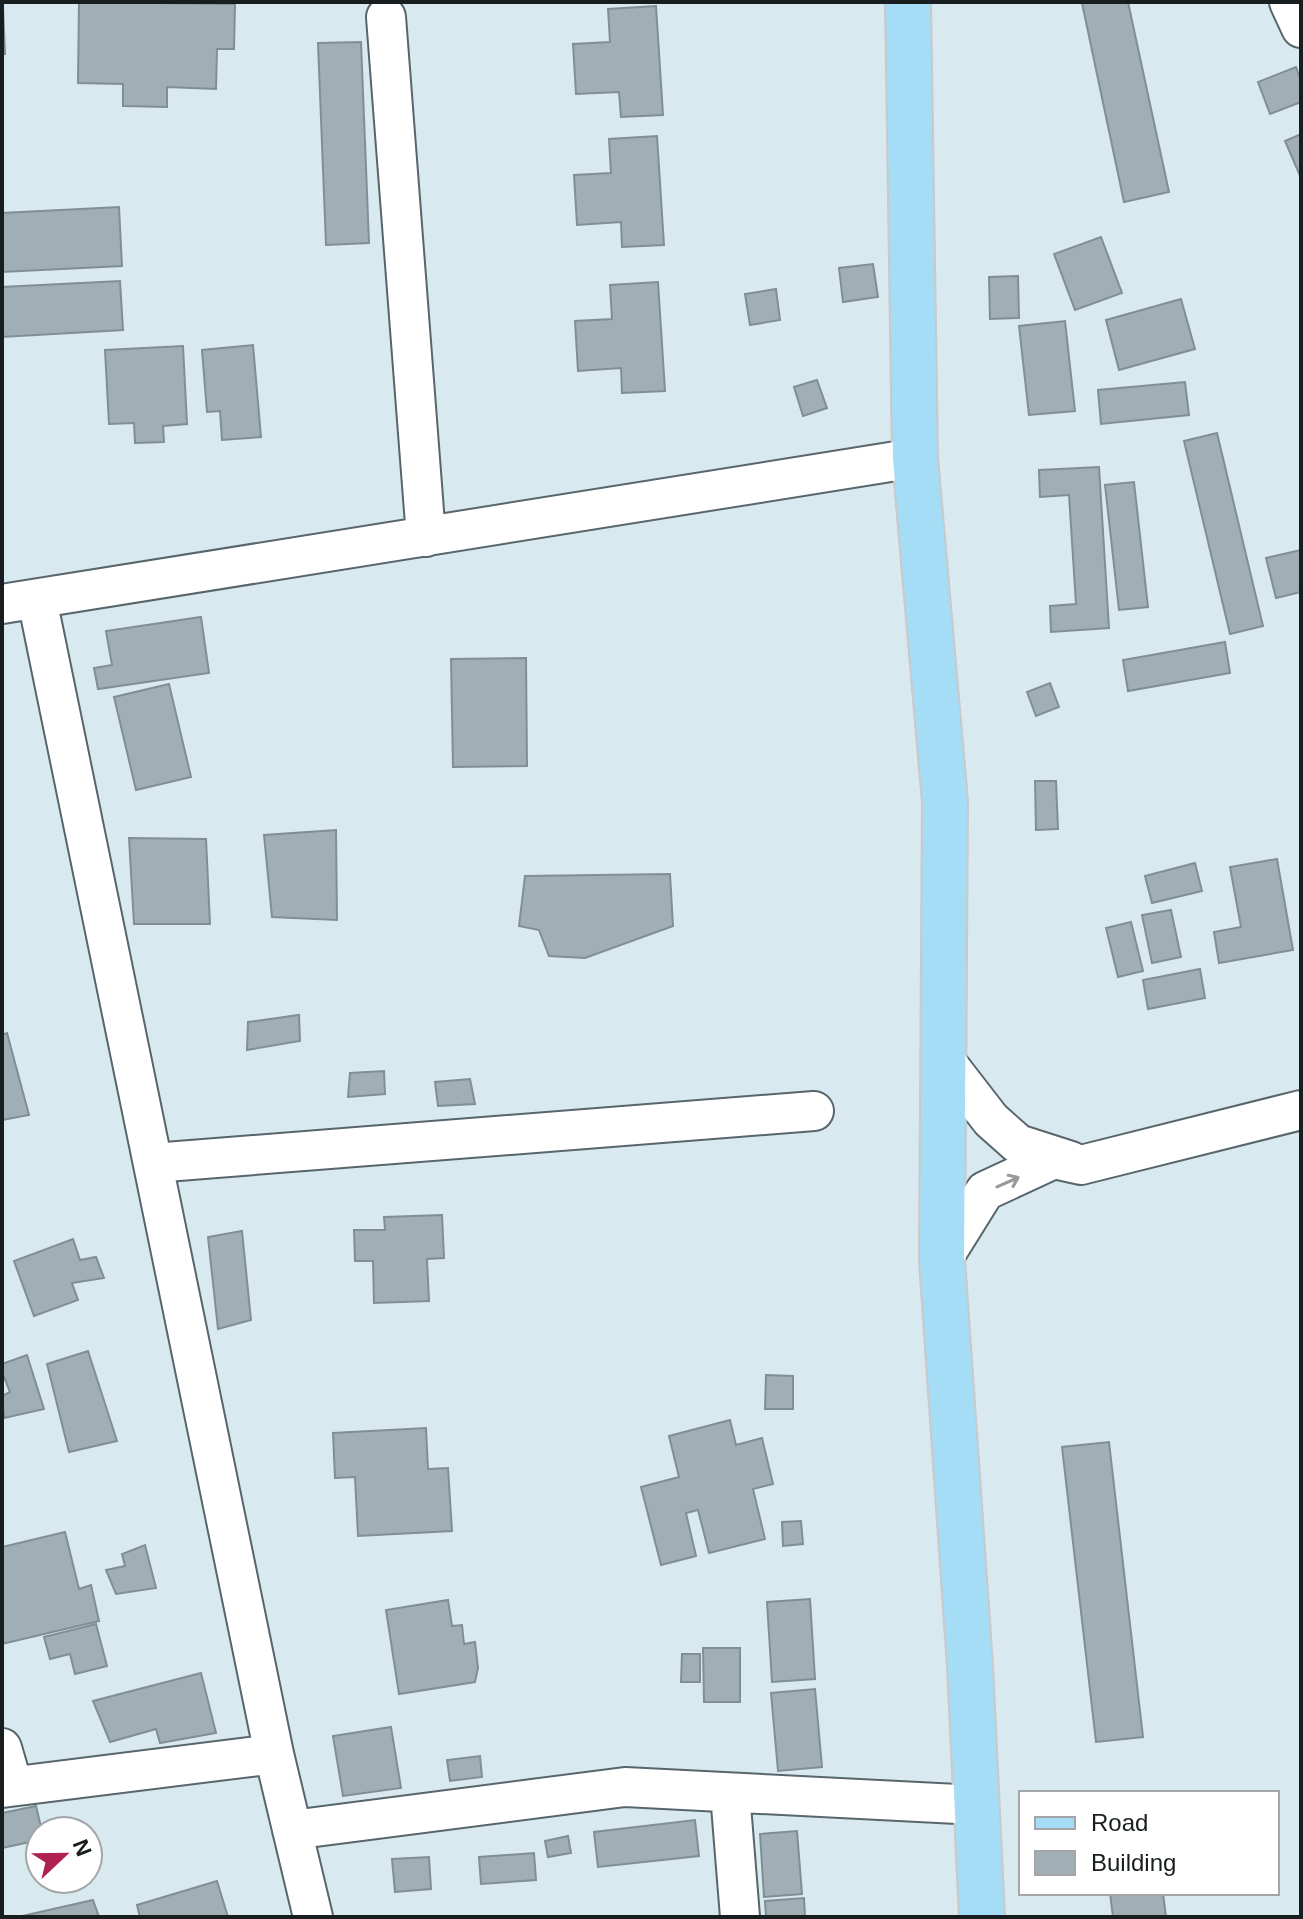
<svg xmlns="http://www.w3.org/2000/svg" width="1303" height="1919" font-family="Arial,sans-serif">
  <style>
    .building { fill: #a0aeb5; stroke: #818e95; stroke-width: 2 }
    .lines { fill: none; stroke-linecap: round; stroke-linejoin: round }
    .minor-casing { stroke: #58656c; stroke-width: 42 }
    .major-casing { stroke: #c8c9c9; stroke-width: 48 }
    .minor { stroke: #fff; stroke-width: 38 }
    .major { stroke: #a6ddf6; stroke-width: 44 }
    .oneway { stroke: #97999b }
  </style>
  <rect width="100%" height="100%" fill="#d9e9f0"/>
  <path class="building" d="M79 2 235 4 234 49H217L216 89 167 87V107L123 106V84L78 83Z
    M1088 2H1128L1169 192 1124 202 1082 3Z
    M656 6 663 115 621 117 619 92 576 94 573 44 610 42 608 9Z
    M2 8H3L5 54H2Z
    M361 42 369 243 326 245 318 43Z
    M1296 67 1301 81V102L1270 114 1258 82Z
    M1301 134V178L1285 141Z
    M657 136 664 245 622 247 621 222 577 225 574 175 611 173 609 139Z
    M119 207 122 266 2 272V213Z
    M1101 237 1122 293 1075 310 1054 254Z
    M873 264 878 297 843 302 839 268Z
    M1018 276 1019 318 990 319 989 277Z
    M120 281 123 330 2 337V287Z
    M658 282 665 391 622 393 621 368 578 371 575 321 612 319 610 285Z
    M776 289 780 320 750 325 745 294Z
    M1181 299 1195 349 1119 370 1106 320Z
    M1065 321 1075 411 1029 415 1019 326Z
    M253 345 261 437 222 440 220 411 207 412 202 350Z
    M183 346 187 424 163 426 164 442 135 443 134 423 109 424 105 350Z
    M817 380 827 408 803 416 794 387Z
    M1185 382 1189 415 1101 424 1098 390Z
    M1217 433 1263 626 1230 634 1184 441Z
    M1099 467 1109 628 1051 632 1050 606 1076 604 1069 495 1040 497 1039 470Z
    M1134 482 1148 607 1119 610 1105 485Z
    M1301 550V592L1276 598 1266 558Z
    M201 617 209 673 98 689 94 668 112 665 106 631Z
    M1225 642 1230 673 1128 691 1123 660Z
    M526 658 527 766 453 767 451 659Z
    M1050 683 1059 707 1036 716 1027 692Z
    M169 684 191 777 136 790 114 697Z
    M1035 781H1056L1058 829 1036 830Z
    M336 830 337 920 272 917 264 835Z
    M129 838 206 839 210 924H134Z
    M1277 859 1293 950 1219 963 1214 932 1241 927 1230 867Z
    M1195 863 1202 891 1152 903 1145 876Z
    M670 874 673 926 585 958 549 956 539 930 519 926 525 876Z
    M1171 910 1181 957 1152 963 1142 915Z
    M1131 922 1143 971 1118 977 1106 928Z
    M1200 969 1205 998 1148 1009 1143 980Z
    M299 1015 300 1041 247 1050 248 1022Z
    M7 1033 29 1115 2 1120V1035Z
    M384 1071 385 1094 348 1097 350 1073Z
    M470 1079 475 1104 438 1106 435 1082Z
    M442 1215 444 1258 427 1259 429 1301 374 1303 373 1261H355L354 1230H385L384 1217Z
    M242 1231 251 1320 218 1329 208 1237Z
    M73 1239 80 1260 96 1257 104 1278 72 1283 78 1300 34 1316 14 1261Z
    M88 1351 117 1441 69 1452 47 1364Z
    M27 1355 44 1409 4 1418 2 1396 10 1392 2 1372V1364Z
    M766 1375 793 1376V1409H765Z
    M730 1420 736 1445 762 1438 773 1484 753 1489 765 1539 709 1553 698 1510 686 1513 696 1556 661 1565 641 1487 679 1477 669 1436Z
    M426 1428 428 1469 448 1468 452 1531 358 1536 355 1477 335 1478 333 1433Z
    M1109 1442 1143 1737 1096 1742 1062 1447Z
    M801 1521 803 1544 783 1546 782 1522Z
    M65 1532 79 1589 91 1585 99 1621 2 1644V1547Z
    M145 1545 156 1588 116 1594 106 1570 125 1566 122 1554Z
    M810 1599 815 1679 772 1682 767 1602Z
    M448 1600 452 1626 462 1625 464 1644 475 1642 478 1668 475 1682 399 1694 386 1610Z
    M96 1624 107 1666 75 1674 70 1654 50 1659 44 1637Z
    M703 1648H740V1702H704Z
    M682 1654H700V1682H681Z
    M201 1673 216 1733 160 1743 156 1729 110 1742 93 1701Z
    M815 1689 822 1767 778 1771 771 1693Z
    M391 1727 401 1788 343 1796 333 1736Z
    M480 1756 482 1777 450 1781 447 1760Z
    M36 1806 42 1831 40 1840 2 1848V1813Z
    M695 1820 699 1856 598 1867 594 1832Z
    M797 1831 802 1894 764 1897 760 1834Z
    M568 1836 571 1853 548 1857 545 1841Z
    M534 1853 536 1880 481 1884 479 1857Z
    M429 1857 431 1889 395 1892 392 1859Z
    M217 1881 228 1917H140L137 1905Z
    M1110 1893H1163L1166 1917H1113Z
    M804 1898 805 1917H766L765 1901Z
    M93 1900 99 1917H18Z"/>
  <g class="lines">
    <defs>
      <path id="minor" d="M1289 2 1301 28
        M386 17 426 537
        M37 599 274 1754 313 1917
        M2 604 915 458
        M943 1058 991 1120 1018 1144 1071 1161
        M153 1163 814 1111
        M942 1260 985 1191 1054 1159 1081 1165 1301 1110
        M2 1748 13 1786
        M2 1788 274 1754
        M730 1793 740 1917
        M292 1830 625 1787 977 1805"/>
      <path id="major" d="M908 2 915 458 945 802 942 1260 970 1666 982 1917"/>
    </defs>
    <use href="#minor" class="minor-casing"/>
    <use href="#major" class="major-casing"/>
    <use href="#minor" class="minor"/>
    <use href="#major" class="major"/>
  </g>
  <defs><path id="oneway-shaft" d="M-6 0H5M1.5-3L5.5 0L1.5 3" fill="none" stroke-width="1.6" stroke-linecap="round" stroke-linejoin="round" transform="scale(2)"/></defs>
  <use class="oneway" href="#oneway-shaft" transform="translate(1008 1182) rotate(-24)"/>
  <rect width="1303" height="1919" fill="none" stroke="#181d20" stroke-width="8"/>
  <rect x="1019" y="1791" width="260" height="104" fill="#ffffff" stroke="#a3a5a6" stroke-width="2"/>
  <rect x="1035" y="1817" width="40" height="12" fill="#a6ddf6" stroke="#a3a5a6" stroke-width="2"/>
  <text x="1091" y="1831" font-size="24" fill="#181d20">Road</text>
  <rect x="1035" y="1851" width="40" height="24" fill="#a0aeb5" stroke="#a3a5a6" stroke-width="2"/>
  <text x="1091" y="1871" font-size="24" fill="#181d20">Building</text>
  <g transform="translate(64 1855) rotate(68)"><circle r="38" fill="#ffffff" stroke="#a3a5a6" stroke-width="2"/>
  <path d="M0-6L14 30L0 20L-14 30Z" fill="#b02051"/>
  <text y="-12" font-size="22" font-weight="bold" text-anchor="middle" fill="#181d20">N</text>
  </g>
</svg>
